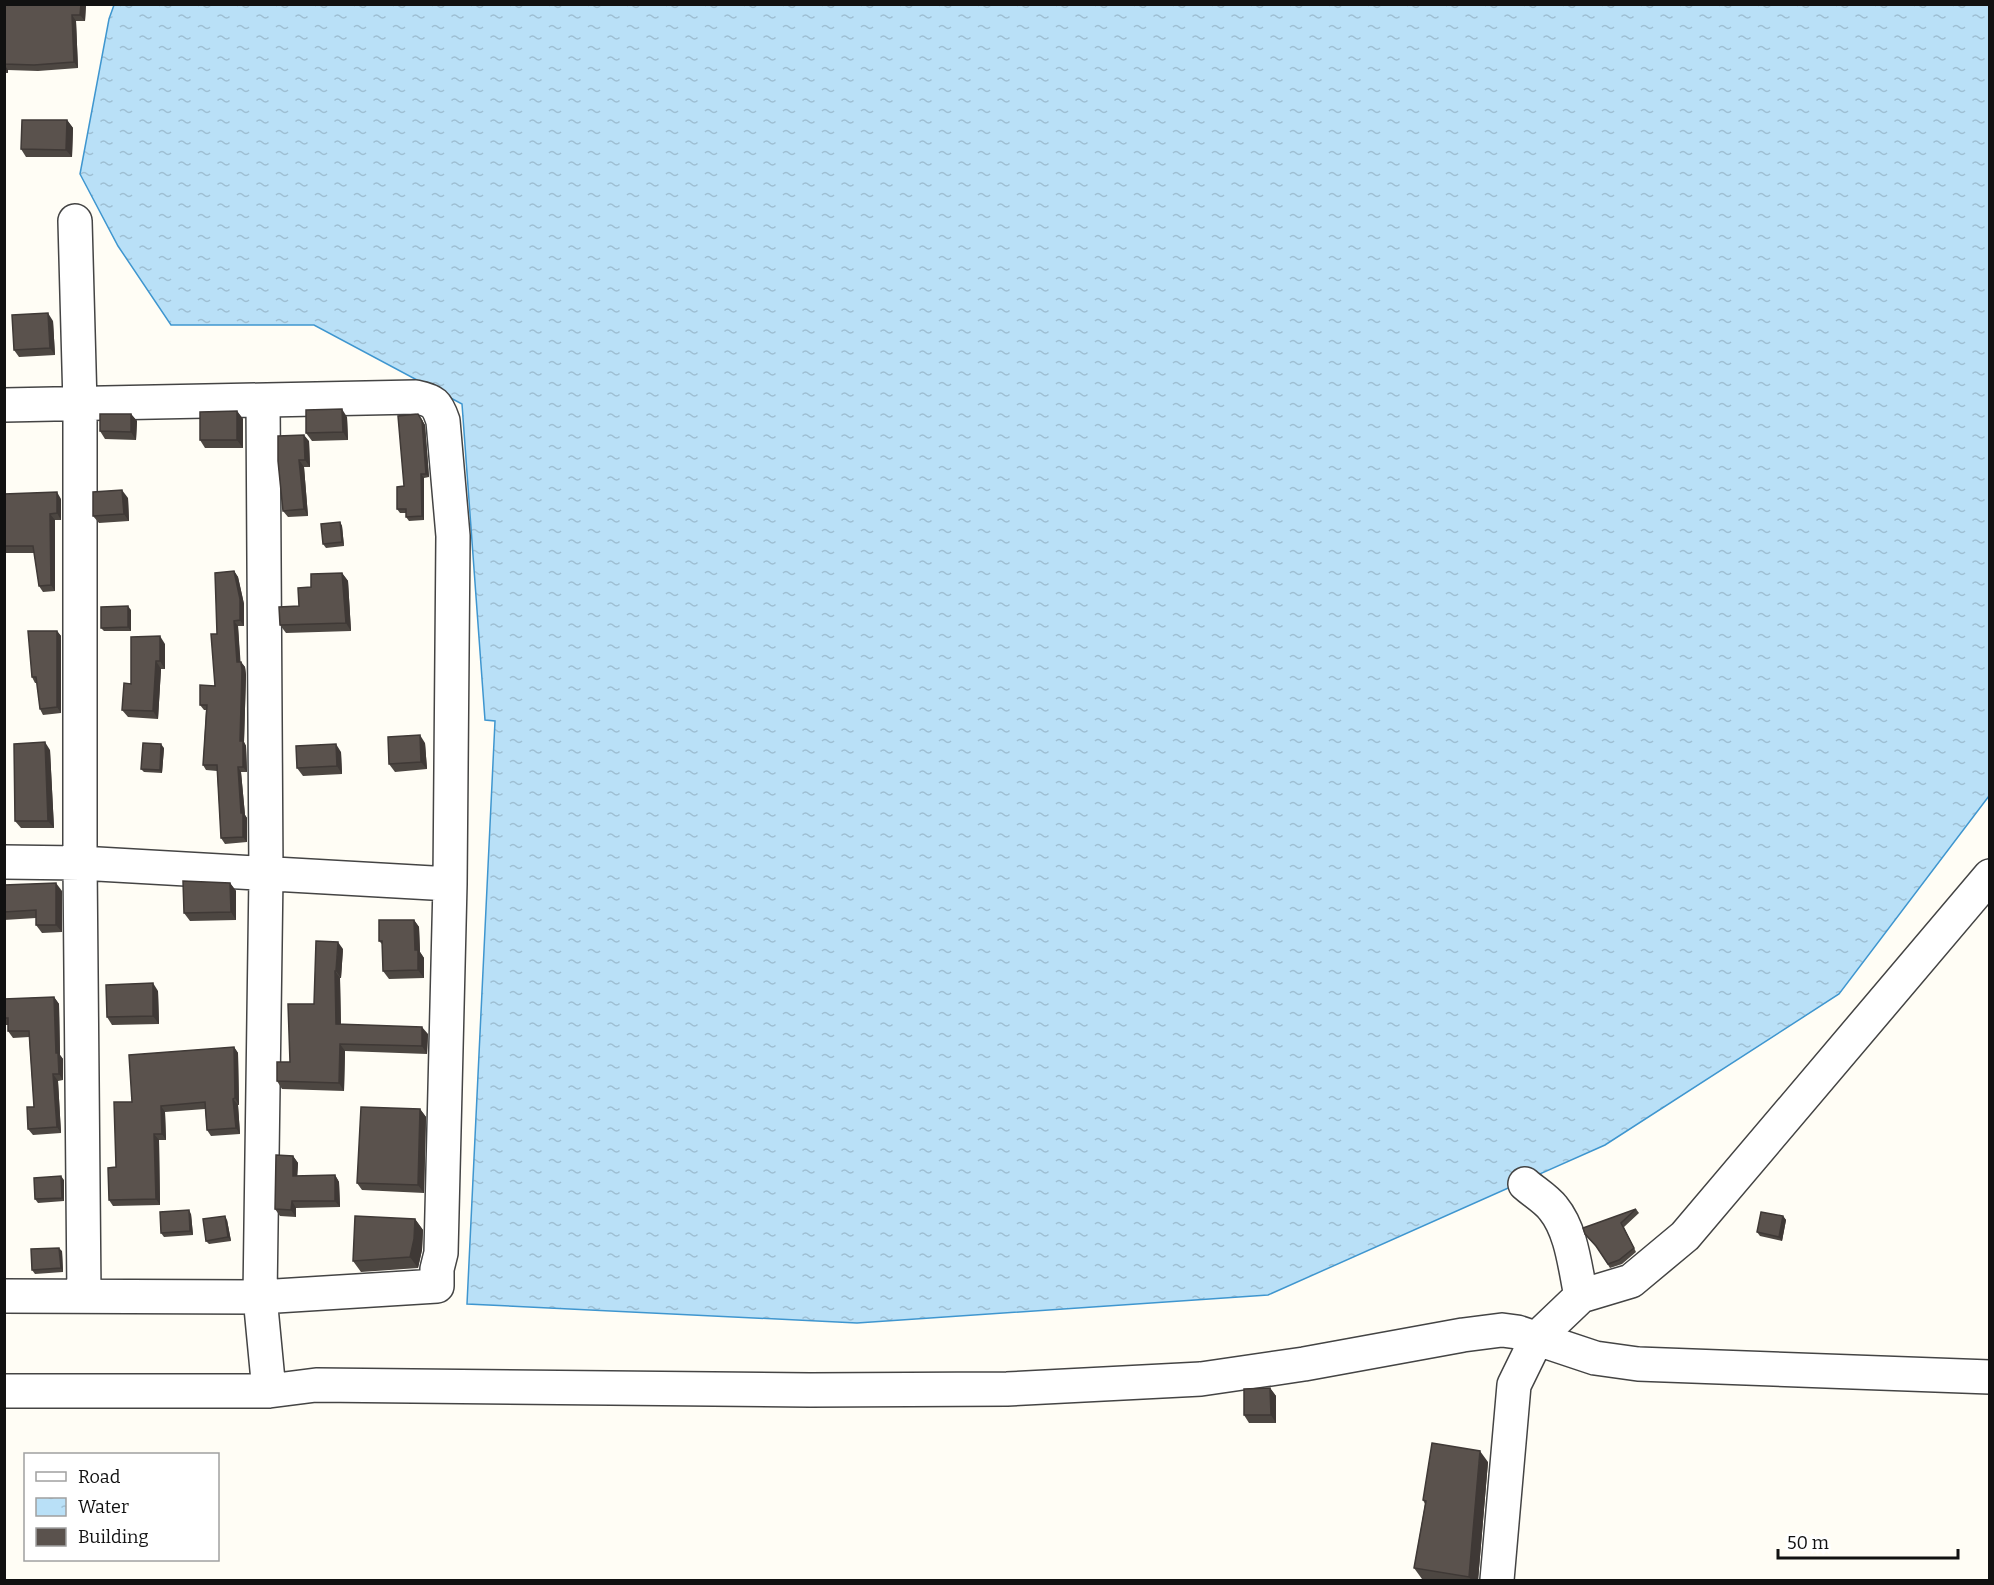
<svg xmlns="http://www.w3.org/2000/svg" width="1994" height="1585" font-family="Bitter,serif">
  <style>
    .water { fill: url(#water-ripples); stroke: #3f96cf; stroke-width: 1.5 }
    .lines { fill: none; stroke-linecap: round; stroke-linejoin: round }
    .minor-casing { stroke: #444; stroke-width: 36 }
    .minor { stroke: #fff; stroke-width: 33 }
    .wall { fill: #4d4742 }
    .shaded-wall { fill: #3f3936 }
    .building { fill: #5a524d; stroke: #3f3936; stroke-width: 1.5 }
  </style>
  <defs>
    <pattern id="water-ripples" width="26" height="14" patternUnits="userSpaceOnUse" patternTransform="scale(1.5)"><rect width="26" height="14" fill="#b9e0f7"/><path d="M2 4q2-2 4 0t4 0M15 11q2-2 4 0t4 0" fill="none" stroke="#9ebfd3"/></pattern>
  </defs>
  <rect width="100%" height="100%" fill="#fffdf5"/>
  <path class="water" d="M114 5H1989V796L1839 994 1605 1145 1268 1295 857 1323 467 1304 495 721 485 720 462 404 314 325H171L118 246 80 174 109 19Z"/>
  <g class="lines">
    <defs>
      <path id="minor" d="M75 221 80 404V863L84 1295
        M263 401 266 875 260 1297 269 1391
        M4 405 416 397C434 401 437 403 443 421L453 536 450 884 441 1253 437 1269V1286L260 1297 4 1296
        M4 862 80 863 450 884
        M1525 1184C1534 1192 1546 1199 1553 1208 1572 1231 1575 1268 1581 1296
        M4 1391H269L316 1385 810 1390 1007 1389 1201 1379 1304 1364 1463 1335 1502 1330 1517 1332 1595 1358 1638 1364 1990 1377
        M1497 1580 1514 1385 1537 1338 1581 1296 1631 1281 1685 1236 1990 876"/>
    </defs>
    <use href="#minor" class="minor-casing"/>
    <use href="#minor" class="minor"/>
  </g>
  <path class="wall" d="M4 4H86L85 21H76L78 68 38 71 8 70V73H4Z
    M67 120 73 128 72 157H26L21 149Z
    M53 321 55 355 19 357 14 350Z
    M237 411 243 419V448H205L200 440Z
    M131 414 137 421 136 440 105 439 100 431Z
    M347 417 348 440 312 441 306 433Z
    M421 418 425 425 429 477 424 478V520L409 521 406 517V513H400L397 509 404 486Z
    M309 441 310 467H304L308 516 288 517 283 511 278 461Z
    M4 494 61 499V520H55V591L43 592 39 586 34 553H4Z
    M128 498 129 521 99 523 93 516Z
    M340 522 342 526 344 546 326 548 323 544Z
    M234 571 238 577 244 604V626H238L240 662H241L245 667 246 675 244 742 246 746 247 772H241L245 815 247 818V842L225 844 221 838 217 771 206 770 203 765 206 710H204L200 705 215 686 217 634Z
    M342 573 348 581 351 631 286 633 280 625 299 606 311 587Z
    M131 610V631H104L101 628Z
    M57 631 61 636V713L43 715 40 709 37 683H35L32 677Z
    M165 644V669H161L158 719 128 717 122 710 131 684Z
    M425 743 427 769 395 772 389 764Z
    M164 748 162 773 144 772 141 769Z
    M50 750 54 828H21L15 821Z
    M341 752 342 774 303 776 297 768Z
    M230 883 236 891V920L190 921 184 913Z
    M4 885 62 891V932L42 933 36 925V918L4 920Z
    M414 920 419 927 420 952 424 958V978L389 979 383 971V945L379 941Z
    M343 949 341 978H340L341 1024 428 1034 427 1054 345 1051 344 1091 282 1089 277 1081 290 1062Z
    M158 991 159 1024 112 1025 107 1017Z
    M54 997 59 1004 60 1055 63 1059V1080L58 1081 61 1133 33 1135 28 1129 34 1107 29 1037 13 1038 8 1031V1025H4V999Z
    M234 1047 238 1053 239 1105H238L240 1134 211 1136 207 1130 205 1109 165 1112 166 1140H159L160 1205 113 1206 109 1200 132 1102Z
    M420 1109 426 1117 424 1193 362 1190 357 1183Z
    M293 1156 298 1163 297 1176 335 1175 339 1182 340 1207 296 1208V1217L280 1216 275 1209Z
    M64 1180V1201L38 1203 35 1199Z
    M1636 1209 1639 1213 1624 1227 1636 1252 1622 1264 1610 1268 1598 1249 1585 1234Z
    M191 1214 193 1235 164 1237 161 1233Z
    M1783 1216 1786 1220 1782 1241 1760 1236 1757 1232Z
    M415 1219 423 1230 422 1250 418 1268 361 1272 353 1261Z
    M227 1220 231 1241 209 1244 206 1241Z
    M62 1251 63 1272 35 1274 32 1270Z
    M1270 1388 1276 1396V1423H1249L1244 1415Z
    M1488 1462 1478 1581H1429L1422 1579 1414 1568 1425 1504 1423 1500Z"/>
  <path class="shaded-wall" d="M81 4H86L85 21 80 15Z
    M72 15 76 21 78 68 74 62Z
    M4 64 8 70V73L4 67Z
    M67 120 73 128 72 157 66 150Z
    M48 313 53 321 55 355 50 348Z
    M342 409 347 417 348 440 343 432Z
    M237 411 243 419V448L237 440Z
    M131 414 137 421 136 440 131 432Z
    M418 414 425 425 429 477 426 474Z
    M304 435 309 441 310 467 305 460Z
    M299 460 304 467 308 516 304 509Z
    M421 474 424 478V520L422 516Z
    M122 490 128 498 129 521 124 514Z
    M57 492 61 499V520L57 513Z
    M50 514 55 520V591L51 585Z
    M340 522 342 526 344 546 342 542Z
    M234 571 238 577 244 604V626L240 620Z
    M342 573 348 581 351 631 346 623Z
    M128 606 131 610V631L128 627Z
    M234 621 238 626 241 668 237 662Z
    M57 631 61 636V713L57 707Z
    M160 636 165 644V669L160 661Z
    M156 661 161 669 158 719 153 711Z
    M241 662 245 667 246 675 244 742 246 746 247 772 243 767 240 741Z
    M420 735 425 743 427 769 421 762Z
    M45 742 50 750 54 828 48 821Z
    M161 744 164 748 162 773 160 770Z
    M336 744 341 752 342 774 337 766Z
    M238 767 241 772 245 815 247 818V842L243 837Z
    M56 883 62 891V932L56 925Z
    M230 883 236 891V920L231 912Z
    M414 920 419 927 420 952 424 958V978L418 970 415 950Z
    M338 942 343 949 341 978 336 971Z
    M335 971 340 978 341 1031 336 1024Z
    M153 983 158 991 159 1024 153 1016Z
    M54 997 59 1004 60 1055 63 1059V1080L59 1074 56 1053Z
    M422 1027 428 1034 427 1054 422 1046Z
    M340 1044 345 1051 344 1091 339 1083Z
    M234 1047 238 1053 239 1105 235 1098Z
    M53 1074 58 1081 61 1133 57 1127Z
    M233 1099 238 1105 240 1134 236 1128Z
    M161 1106 165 1112 166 1140 162 1134Z
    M420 1109 426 1117 424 1193 418 1185Z
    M154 1134 159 1140 160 1205 156 1199Z
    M293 1156 298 1163 297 1183 293 1176Z
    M335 1175 339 1182 340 1207 335 1201Z
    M61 1176 64 1180V1201L62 1198Z
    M292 1201 296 1208V1217L291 1210Z
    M189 1210 191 1214 193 1235 190 1231Z
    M225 1216 227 1220 231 1241 228 1237Z
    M1783 1216 1786 1220 1782 1241 1779 1237Z
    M415 1219 423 1230 422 1250 418 1268 410 1257Z
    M59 1248 62 1251 63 1272 61 1268Z
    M1270 1388 1276 1396V1423L1271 1415Z
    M1480 1451 1488 1462 1478 1581H1472L1469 1577Z"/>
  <path class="building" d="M4 4H81L80 15H72L74 62 34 65 4 64Z
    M22 120H67L66 150 21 149Z
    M48 313 50 348 14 350 12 315Z
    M342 409 343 432 306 433V410Z
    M237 411V440H200V412Z
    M100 414H131V432L100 431Z
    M418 414 422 421 426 474H421L422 516 406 517V509H397V487L404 486 398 416Z
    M304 435 305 460H299L304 509 283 511 278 461V436Z
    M122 490 124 514 93 516V492Z
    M57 492V513L50 514 51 585 39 586 33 546H4V494Z
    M340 522 342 542 323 544 321 524Z
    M234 571 240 599V620L234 621 237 662H241L242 670 240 741H243V767H238L241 813H243V837L221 838 217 765H203L207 705H200V685L215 686 211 634H217L215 573Z
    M342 573 346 623 280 625 279 607 299 606 298 588 311 587V574Z
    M128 606V627L101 628V607Z
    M28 631H57V707L40 709 36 677H32Z
    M160 636V661H156L153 711 122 710 124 683 131 684V637Z
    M420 735 421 762 389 764 388 737Z
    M45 742 48 821H15L14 744Z
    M143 743 161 744 160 770 141 769Z
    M336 744 337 766 297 768 296 746Z
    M183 881 230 883 231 912 184 913Z
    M56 883V925H36V910L4 912V885Z
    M379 920H414L415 950H418V970L383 971 382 941H379Z
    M316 941 338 942 336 971H335L336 1024 422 1027V1046L340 1044 339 1083 277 1081V1062H290L288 1004H314Z
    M153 983V1016L107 1017 106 985Z
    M54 997 56 1053H58L59 1074H53L57 1127 28 1129 27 1107H34L29 1031H8V1018H4V999Z
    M234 1047 235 1098 233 1099 236 1128 207 1130 205 1102 161 1106 162 1134H154L156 1199 109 1200 108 1168 116 1167 114 1102H132L129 1055Z
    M361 1107 420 1109 418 1185 357 1183Z
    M276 1155 293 1156V1176L335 1175V1201H292L291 1210 275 1209Z
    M61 1176 62 1198 35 1199 34 1178Z
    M1636 1209 1621 1223 1634 1248 1619 1260 1608 1264 1596 1246 1585 1234 1583 1228Z
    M189 1210 190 1231 161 1233 160 1212Z
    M1761 1212 1783 1216 1779 1237 1757 1232Z
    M225 1216 228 1237 206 1241 203 1219Z
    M355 1216 415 1219 414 1239 410 1257 353 1261Z
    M59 1248 61 1268 32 1270 31 1249Z
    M1270 1388 1271 1415H1244V1389Z
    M1432 1443 1480 1451 1469 1577 1414 1568 1426 1501 1423 1500Z"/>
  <rect width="1994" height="1585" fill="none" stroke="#111111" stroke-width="12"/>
  <rect x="24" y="1453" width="195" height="108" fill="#ffffff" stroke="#a0a0a0" stroke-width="1.5"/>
  <rect x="36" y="1472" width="30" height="9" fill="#ffffff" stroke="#a0a0a0" stroke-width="1.5"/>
  <text x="78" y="1483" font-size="18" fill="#111111">Road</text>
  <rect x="36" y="1498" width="30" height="18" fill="url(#water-ripples)" stroke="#a0a0a0" stroke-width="1.5"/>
  <text x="78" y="1513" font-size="18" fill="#111111">Water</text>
  <rect x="36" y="1528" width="30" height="18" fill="#5a524d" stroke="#a0a0a0" stroke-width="1.5"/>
  <text x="78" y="1543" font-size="18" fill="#111111">Building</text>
  <path d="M1778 1549v9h180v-9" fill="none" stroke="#111111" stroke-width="3"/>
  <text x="1787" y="1549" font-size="18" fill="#111111" stroke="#ffffff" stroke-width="4.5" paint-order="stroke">50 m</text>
</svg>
